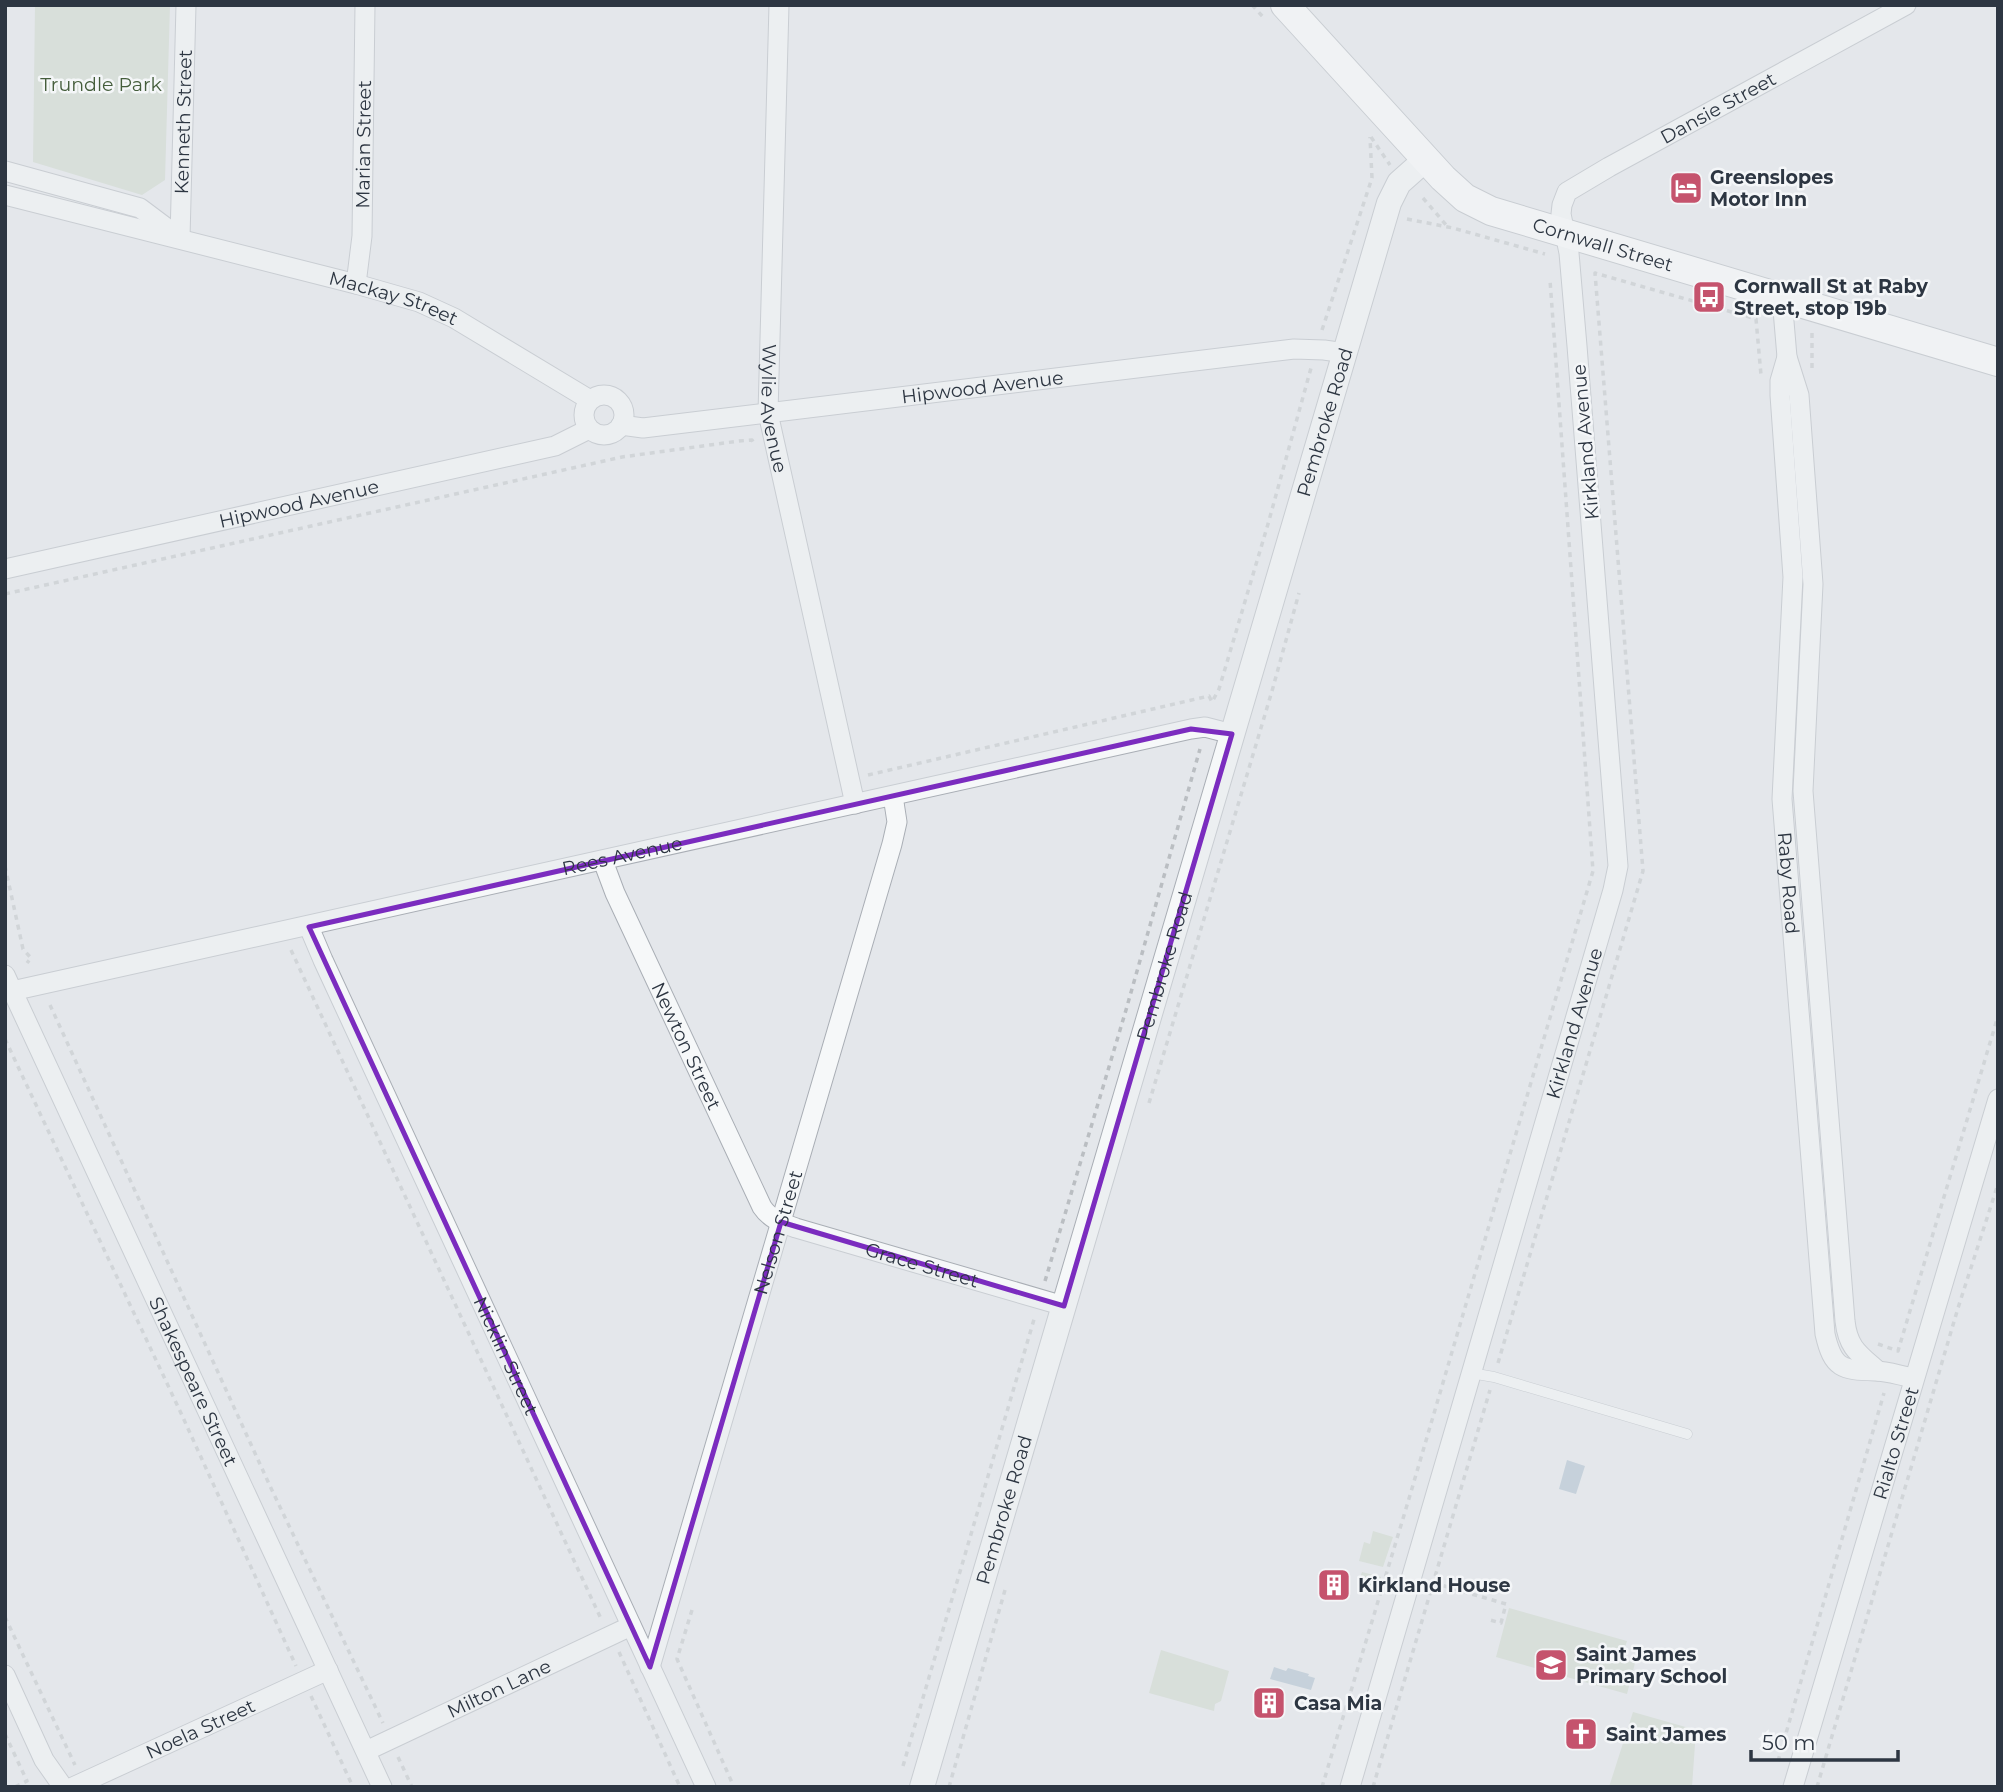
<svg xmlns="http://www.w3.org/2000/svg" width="2003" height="1792" font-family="Montserrat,sans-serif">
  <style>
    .green { fill: #cad4c6 }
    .water { fill: #a2b7c8 }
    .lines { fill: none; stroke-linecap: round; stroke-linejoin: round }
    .service-casing { stroke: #a9aeb5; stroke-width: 11 }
    .minor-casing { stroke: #a9aeb5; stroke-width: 21 }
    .tertiary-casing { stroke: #a9aeb5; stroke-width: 26 }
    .secondary-casing { stroke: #a9aeb5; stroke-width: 30 }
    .path { stroke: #babec2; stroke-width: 3.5; stroke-dasharray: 5 5; stroke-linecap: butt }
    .service { stroke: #f6f8f9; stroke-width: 10 }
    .minor { stroke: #f6f8f9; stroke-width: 19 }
    .tertiary { stroke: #f6f8f9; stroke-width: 24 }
    .secondary { stroke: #fff; stroke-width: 28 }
    .marked { fill: none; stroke: #7b2cbf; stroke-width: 5; stroke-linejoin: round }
    .labels { text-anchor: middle; stroke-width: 5; stroke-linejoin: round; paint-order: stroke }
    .park-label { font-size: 19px; fill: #445d3b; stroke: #f4f6f8 }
    .street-label { font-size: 19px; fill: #2d3642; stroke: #f4f6f8 }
    .poi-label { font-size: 19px; font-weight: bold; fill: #2d3642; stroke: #f4f6f8; text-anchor: start }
  </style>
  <rect width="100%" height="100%" fill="#e4e7eb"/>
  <path class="green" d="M35 5H170L165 180 142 195 33 162Z
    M1373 1531 1393 1537 1383 1567 1359 1561 1364 1542 1370 1544Z
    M1362 1572 1381 1577 1376 1593 1357 1586Z
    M1509 1608 1627 1641 1621 1659 1635 1663 1627 1694 1496 1657Z
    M1161 1650 1229 1671 1221 1701 1215 1704 1214 1711 1149 1693Z
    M1633 1712 1696 1730 1692 1787H1609Z"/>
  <path class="water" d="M1567 1460 1585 1466 1576 1494 1559 1489Z
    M1274 1667 1286 1671 1288 1668 1309 1674 1308 1676 1315 1678 1311 1690 1270 1679Z"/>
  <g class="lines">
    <defs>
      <path id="service" d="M1471 1373 1494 1377 1687 1434"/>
      <g id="minor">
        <path id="s1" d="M779 5 768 413 855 804"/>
        <path d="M5 171 140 208 176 235"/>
        <path id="s2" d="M5 195 356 284 419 302 454 318 590 400"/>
        <path id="s3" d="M180 238 186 5"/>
        <path id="s4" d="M356 284 362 236 365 5"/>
        <path d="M1782 298 1787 357 1799 395 1813 584 1803 791 1845 1321C1848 1348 1859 1354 1878 1371"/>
        <path id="s5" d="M1787 357 1780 381V395L1793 577 1782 799 1825 1334C1833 1369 1842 1370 1875 1371 1888 1371 1901 1376 1914 1378"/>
        <circle cx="604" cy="415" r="20"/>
        <path id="s6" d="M621 425 643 428 1294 349 1324 350 1345 353"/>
        <path id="s7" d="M5 569 555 446 589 429"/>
        <path id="s8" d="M603 861 615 893 762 1207C770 1219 782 1223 796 1228L1064 1306"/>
        <path id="s9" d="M309 927 323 960 706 1787"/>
        <path id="s10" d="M5 975 382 1787"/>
        <path id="s11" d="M12 991 1191 729 1205 727 1232 734"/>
        <path id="s12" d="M650 1667 892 844 897 822 893 796"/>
        <path d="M5 1675 44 1760 63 1787"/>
        <path id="s13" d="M366 1751 631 1626"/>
        <path id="s14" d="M73 1787 328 1670"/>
        <path id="s15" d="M1350 1787 1613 890 1618 866 1577 346 1569 253 1561 214 1562 205 1567 192 1609 167 1906 5"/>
        <path id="s16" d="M1793 1787 1998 1099"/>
      </g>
      <g id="tertiary">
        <path id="s17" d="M922 1787 1389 203 1399 183 1426 159"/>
      </g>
      <g id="secondary">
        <path id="s18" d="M1285 5 1443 178 1465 198 1491 211 1998 362"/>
      </g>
    </defs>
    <use href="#service" class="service-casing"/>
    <use href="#minor" class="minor-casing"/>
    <use href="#tertiary" class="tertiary-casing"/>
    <use href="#secondary" class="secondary-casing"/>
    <path class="path" d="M1252 5 1265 19
      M1371 137 1390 165
      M1423 198 1447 226
      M1407 219 1453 228 1545 254
      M1322 330 1372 178 1370 137
      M1812 368V333H1814
      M5 594 622 457 739 441 752 440 755 445
      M868 775 1209 696 1212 702 1219 689 1268 524 1311 368
      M5 866 23 949 31 958 27 963
      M291 950 602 1621
      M50 1005 270 1486 383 1723
      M5 1039 180 1411 296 1666
      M1149 1103 1272 691 1299 593
      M1045 1281 1126 1010 1200 749
      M1878 1344 1898 1351 1998 1016
      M1498 1363 1643 871 1595 273 1756 319 1761 375
      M1434 1583 1506 1604 1501 1623 1490 1620
      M692 1610 677 1659 734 1787
      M5 1617 75 1765
      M619 1652 680 1787
      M311 1696 353 1787
      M5 1734 27 1781 15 1787
      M398 1757 412 1787
      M1778 1761 1884 1393
      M903 1766 1035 1316
      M949 1787 1005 1590
      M1322 1787 1408 1502 1593 871 1550 280
      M1373 1787 1490 1390
      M1817 1787 1958 1308 1998 1184"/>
    <use href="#service" class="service"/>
    <use href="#minor" class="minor"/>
    <use href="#tertiary" class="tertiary"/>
    <use href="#secondary" class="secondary"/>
  </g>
  <path d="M0 0H2003V1792H0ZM1191 729 1232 734 1064 1306 781 1222 650 1667 309 927Z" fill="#e4e7eb" fill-opacity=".55" fill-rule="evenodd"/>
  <path class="marked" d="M1191 729 1232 734 1064 1306 781 1222 650 1667 309 927Z"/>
  <defs>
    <symbol id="hotel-square" viewBox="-11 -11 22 22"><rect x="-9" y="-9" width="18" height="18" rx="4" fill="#c5536d" stroke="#f4f6f8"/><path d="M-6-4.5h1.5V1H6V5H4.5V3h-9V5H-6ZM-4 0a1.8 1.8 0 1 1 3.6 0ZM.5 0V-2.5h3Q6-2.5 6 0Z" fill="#fff"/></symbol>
    <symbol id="bus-square" viewBox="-11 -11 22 22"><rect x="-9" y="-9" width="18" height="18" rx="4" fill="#c5536d" stroke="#f4f6f8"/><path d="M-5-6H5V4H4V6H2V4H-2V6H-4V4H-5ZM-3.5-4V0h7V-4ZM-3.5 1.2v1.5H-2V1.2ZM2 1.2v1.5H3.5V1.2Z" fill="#fff"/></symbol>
    <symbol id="building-square" viewBox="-11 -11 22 22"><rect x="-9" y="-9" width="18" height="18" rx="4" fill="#c5536d" stroke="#f4f6f8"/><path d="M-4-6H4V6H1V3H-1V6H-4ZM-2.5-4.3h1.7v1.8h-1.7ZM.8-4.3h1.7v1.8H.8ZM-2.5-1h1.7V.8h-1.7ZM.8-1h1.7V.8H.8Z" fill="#fff"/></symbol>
    <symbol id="school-square" viewBox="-11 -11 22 22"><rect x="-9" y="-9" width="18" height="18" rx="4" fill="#c5536d" stroke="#f4f6f8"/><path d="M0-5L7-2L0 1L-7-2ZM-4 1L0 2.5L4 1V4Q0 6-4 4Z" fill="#fff"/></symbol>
    <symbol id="church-square" viewBox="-11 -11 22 22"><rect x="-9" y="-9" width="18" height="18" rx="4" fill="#c5536d" stroke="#f4f6f8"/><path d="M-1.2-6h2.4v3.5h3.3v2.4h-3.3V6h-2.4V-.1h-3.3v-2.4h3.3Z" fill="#fff"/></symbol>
  </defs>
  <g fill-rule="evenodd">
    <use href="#hotel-square" x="1667" y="169" width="38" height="38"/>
    <use href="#bus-square" x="1690" y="278" width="38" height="38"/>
    <use href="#building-square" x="1315" y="1566" width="38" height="38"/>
    <use href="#school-square" x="1532" y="1646" width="38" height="38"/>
    <use href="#building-square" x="1250" y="1684" width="38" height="38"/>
    <use href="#church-square" x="1562" y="1715" width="38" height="38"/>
  </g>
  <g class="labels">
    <g class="park-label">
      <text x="101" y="91">Trundle Park</text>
    </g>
    <g class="street-label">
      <text dy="7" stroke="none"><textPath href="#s15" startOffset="1810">Dansie Street</textPath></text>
      <text dy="7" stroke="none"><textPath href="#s3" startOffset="116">Kenneth Street</textPath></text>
      <text dy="7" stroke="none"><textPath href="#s4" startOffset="140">Marian Street</textPath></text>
      <text dy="7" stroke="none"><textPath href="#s18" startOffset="410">Cornwall Street</textPath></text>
      <text dy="7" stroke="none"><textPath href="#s2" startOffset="402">Mackay Street</textPath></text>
      <text dy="7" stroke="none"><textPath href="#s6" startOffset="364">Hipwood Avenue</textPath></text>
      <text dy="7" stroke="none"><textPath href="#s1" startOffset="404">Wylie Avenue</textPath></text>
      <text dy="7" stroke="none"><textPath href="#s17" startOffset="1423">Pembroke Road</textPath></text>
      <text transform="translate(1585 442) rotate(-95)" y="7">Kirkland Avenue</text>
      <text dy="7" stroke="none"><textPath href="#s7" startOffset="301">Hipwood Avenue</textPath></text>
      <text dy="7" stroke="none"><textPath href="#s11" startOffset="625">Rees Avenue</textPath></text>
      <text dy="7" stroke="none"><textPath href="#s5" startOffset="528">Raby Road</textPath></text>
      <text dy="7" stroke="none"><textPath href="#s17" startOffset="856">Pembroke Road</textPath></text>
      <text dy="7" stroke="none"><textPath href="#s15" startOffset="796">Kirkland Avenue</textPath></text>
      <text dy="7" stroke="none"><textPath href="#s8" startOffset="203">Newton Street</textPath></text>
      <text dy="7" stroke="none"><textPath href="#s12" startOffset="453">Nelson Street</textPath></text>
      <text dy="7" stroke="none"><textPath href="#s8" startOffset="553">Grace Street</textPath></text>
      <text dy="7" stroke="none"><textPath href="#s9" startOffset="472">Nicklin Street</textPath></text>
      <text dy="7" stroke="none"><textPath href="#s10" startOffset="448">Shakespeare Street</textPath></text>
      <text dy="7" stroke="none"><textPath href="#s16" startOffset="359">Rialto Street</textPath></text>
      <text dy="7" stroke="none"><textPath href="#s17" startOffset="289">Pembroke Road</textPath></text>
      <text dy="7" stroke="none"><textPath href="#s13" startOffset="147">Milton Lane</textPath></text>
      <text dy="7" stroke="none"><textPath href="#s14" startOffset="140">Noela Street</textPath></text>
    </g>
    <g class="poi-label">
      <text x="1710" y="184">Greenslopes<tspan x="1710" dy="22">Motor Inn</tspan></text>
      <text x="1734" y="293">Cornwall St at Raby<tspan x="1734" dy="22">Street, stop 19b</tspan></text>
      <text x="1358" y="1592">Kirkland House</text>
      <text x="1576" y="1661">Saint James<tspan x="1576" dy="22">Primary School</tspan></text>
      <text x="1294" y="1710">Casa Mia</text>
      <text x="1606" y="1741">Saint James</text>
    </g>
  </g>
  <rect width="2003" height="1792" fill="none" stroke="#2d3642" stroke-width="14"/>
  <path d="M1751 1750v10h147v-10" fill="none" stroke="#2d3642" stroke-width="3.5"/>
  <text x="1762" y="1750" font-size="21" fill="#2d3642" stroke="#f4f6f8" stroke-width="5" paint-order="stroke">50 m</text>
</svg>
